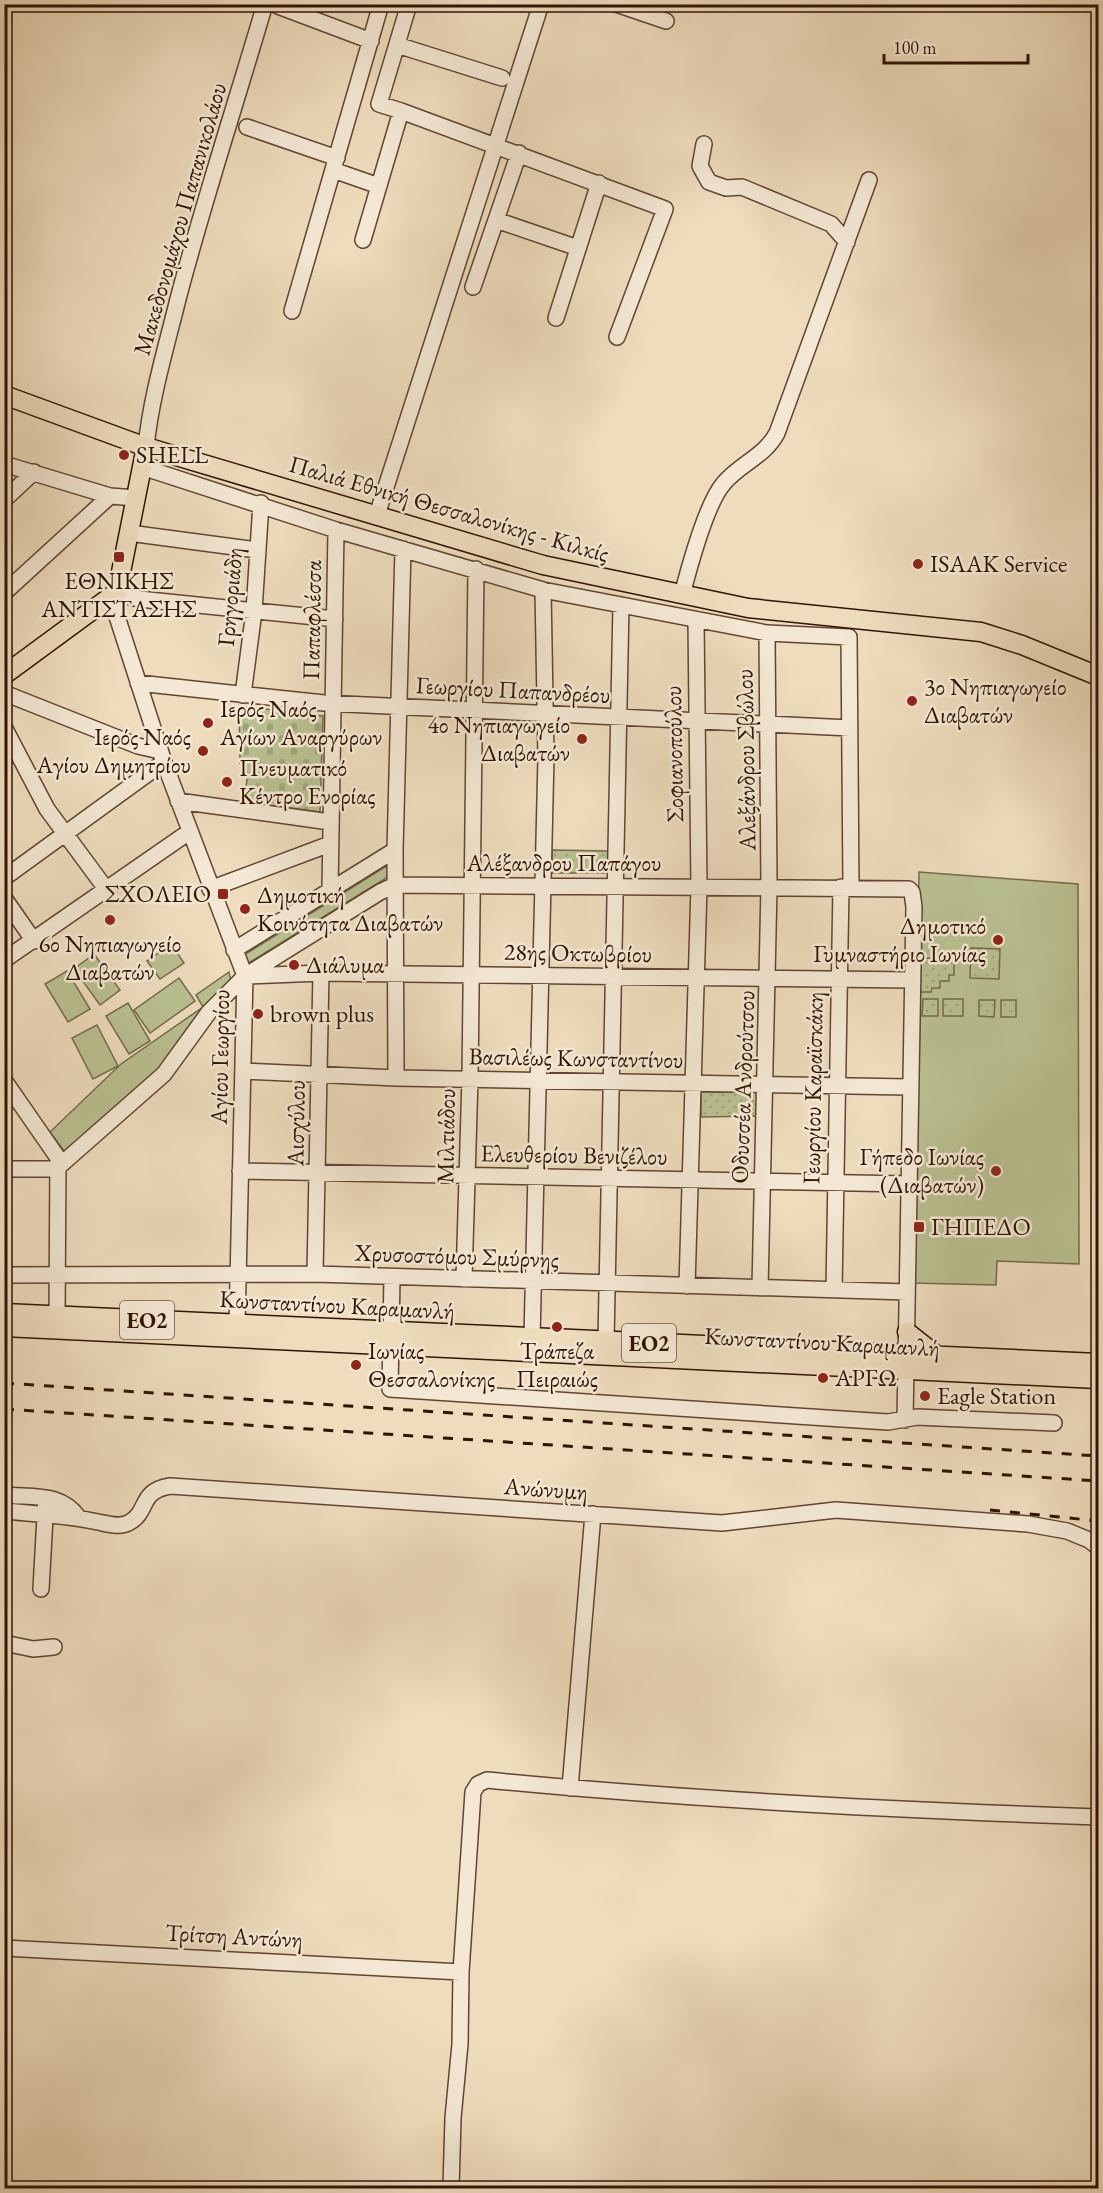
<svg xmlns="http://www.w3.org/2000/svg" width="1103" height="2193" font-family="'EB Garamond',serif">
  <style>
    .grass { fill: #b9c091; stroke: #756a4a; stroke-width: 1.5 }
    .cemetery { fill: url(#cemetery-stones); stroke: #756a4a; stroke-width: 1.5 }
    .park { fill: url(#park-dots); stroke: #756a4a; stroke-width: 1.5 }
    .lines { fill: none; stroke-linecap: round; stroke-linejoin: round }
    .minor-casing { stroke: #604532; stroke-width: 18 }
    .major-casing { stroke: #311304; stroke-width: 21 }
    .minor { stroke: #f4e8d4; stroke-width: 15 }
    .major { stroke: #eedcbd; stroke-width: 18 }
    .rail { stroke: #311304; stroke-width: 3; stroke-dasharray: 10 10; stroke-linecap: butt }
    .poi-dot { fill: #8f2418; stroke: #f4e8d4; stroke-width: 2 }
    .labels { text-anchor: middle; stroke-width: 5; stroke-linejoin: round; paint-order: stroke }
    .shield { fill: #f4e8d4; stroke: #6c5342; stroke-width: 1.5 }
    .shield-label { font-size: 22px; font-weight: bold; fill: #311304 }
    .street-label { font-size: 24px; fill: #311304; stroke: #f4e8d4 }
    .poi-label { font-size: 24px; fill: #311304; stroke: #f4e8d4; text-anchor: start }
  </style>
  <defs>
    <pattern id="cemetery-stones" width="16" height="16" patternUnits="userSpaceOnUse" patternTransform="scale(1.5)"><rect width="16" height="16" fill="#b9c091"/><path d="M2 7V4a2 2 0 0 1 4 0v3zM10 15v-3a2 2 0 0 1 4 0v3z" fill="#a0a47b"/></pattern>
    <pattern id="park-dots" width="8" height="8" patternUnits="userSpaceOnUse" patternTransform="scale(1.5)"><rect width="8" height="8" fill="#b9c091"/><path d="M2 2h.1M6 6h.1" fill="none" stroke="#a0a47b" stroke-width="1.8" stroke-linecap="round"/></pattern>
  </defs>
  <rect width="100%" height="100%" fill="#eedcbd"/>
  <filter id="stains"><feTurbulence type="fractalNoise" baseFrequency=".00333" numOctaves="4"/><feColorMatrix values="0 0 0 0 .2 0 0 0 0 .09 0 0 0 0 .02 0 0 0 .5 -.17"/></filter>
  <radialGradient id="worn" r=".72"><stop offset=".6" stop-color="#630" stop-opacity="0"/><stop offset="1" stop-color="#630" stop-opacity=".3"/></radialGradient>
  <path class="grass" d="M388 865V877L247 964 244 955Z
    M919 872 1078 884 1079 1264 997 1261 996 1285 911 1283Z
    M171 944 184 963 160 979 147 961Z
    M94 954 120 990 100 1005 74 969Z
    M67 971 90 1009 68 1022 45 984Z
    M229 972 231 982 161 1071 67 1155 50 1132 121 1064 203 1007 196 995Z
    M179 978 195 1001 150 1033 134 1010Z
    M128 1003 150 1041 129 1054 106 1016Z
    M97 1025 118 1066 93 1079 72 1038Z"/>
  <path class="cemetery" d="M239 706 323 716 320 812 244 802 247 779 240 763Z"/>
  <path class="park" d="M552 850 608 851 607 873H552Z
    M971 948 1000 949 999 979 970 978Z
    M920 958 954 959V975H949V981H940V988H932L931 992H919Z
    M923 999H938V1016H922Z
    M943 999H963V1016H943Z
    M979 1000H995L994 1017 979 1016Z
    M1001 1000H1016V1017H1001Z
    M701 1092H757L758 1116 701 1117Z"/>
  <g class="lines">
    <defs>
      <path id="minor" d="M616 4 666 21
        M278 6 371 41
        M397 45 502 78
        M401 111 665 209 617 337
        M247 127 337 158
        M704 144 700 166 709 182 726 188 742 187 831 224 847 242
        M333 170 379 186
        M496 220 578 248
        M363 240 401 111 379 104 409 4
        M473 287 519 153
        M292 311 381 4
        M556 318 599 183
        M146 447C151 397 166 348 178 299 204 200 236 103 265 4
        M4 464 110 496 136 498
        M142 467 336 530 543 590 767 633 849 637 851 888
        M4 500 34 472
        M377 515 541 4
        M129 533 257 550
        M4 593 110 496
        M116 593 139 599 335 619
        M682 595C689 568 706 503 724 483 740 464 765 456 777 433L869 180
        M111 598 164 762 245 976 237 1324
        M138 683 324 703 850 728
        M4 693 138 746 160 751
        M243 695 254 611 261 503
        M4 727 47 809 106 889
        M178 801 330 822
        M4 878 164 762
        M210 889 330 844
        M330 890 336 530
        M4 898 34 941
        M234 950 395 850
        M4 960 189 832
        M248 976 321 973 912 980
        M243 1071 396 1078 909 1087
        M396 1078 395 850 403 549
        M4 1080 58 1158 57 1316
        M4 1169H56
        M56 1169 164 1074 209 1012 245 976 380 892 395 885 909 889 912 892 914 907 905 1420
        M240 1171 907 1184
        M315 1274 321 973
        M4 1275 315 1274 907 1292
        M392 1277 390 1389 888 1422 917 1417 1054 1423
        M464 1279 470 1078 476 569
        M687 1286 699 887 696 621
        M760 1288 769 887 767 633
        M834 1290 841 887
        M532 1338 546 758 543 590
        M606 1341 621 605
        M4 1495C33 1498 61 1492 79 1518
        M4 1511C36 1514 67 1515 98 1522 108 1524 121 1528 130 1522 149 1511 139 1491 170 1486L722 1523 836 1510 1028 1524 1067 1531 1089 1540 1098 1547
        M41 1589 46 1499
        M4 1643 33 1649 54 1647
        M570 1788 593 1514
        M4 1948 461 1972
        M451 2188 453 2118 460 2044 461 1972 473 1792 478 1784 487 1780C690 1800 894 1810 1098 1817"/>
      <path id="major" d="M4 395 146 447 543 565 748 608 981 632 1022 645 1098 676
        M4 675 117 592 146 447
        M4 1313 1098 1363
        M4 1327 1098 1379
        M907 1332 936 1355"/>
    </defs>
    <use href="#minor" class="minor-casing"/>
    <use href="#major" class="major-casing"/>
    <use href="#minor" class="minor"/>
    <use href="#major" class="major"/>
    <path class="rail" d="M4 1383 1098 1456
      M4 1409 1098 1481
      M990 1510 1098 1521"/>
  </g>
  <g class="poi-dot">
    <circle cx="124" cy="455" r="6"/>
    <rect x="113" y="551" width="12" height="12" rx="3"/>
    <circle cx="918" cy="564" r="6"/>
    <circle cx="912" cy="701" r="6"/>
    <circle cx="208" cy="723" r="6"/>
    <circle cx="582" cy="739" r="6"/>
    <circle cx="203" cy="751" r="6"/>
    <circle cx="227" cy="782" r="6"/>
    <rect x="217" y="888" width="12" height="12" rx="3"/>
    <circle cx="245" cy="909" r="6"/>
    <circle cx="110" cy="920" r="6"/>
    <circle cx="998" cy="940" r="6"/>
    <circle cx="294" cy="965" r="6"/>
    <circle cx="258" cy="1014" r="6"/>
    <circle cx="996" cy="1171" r="6"/>
    <rect x="913" y="1221" width="12" height="12" rx="3"/>
    <circle cx="557" cy="1327" r="6"/>
    <circle cx="356" cy="1365" r="6"/>
    <circle cx="823" cy="1378" r="6"/>
    <circle cx="925" cy="1396" r="6"/>
  </g>
  <g class="labels">
    <g class="shield">
      <rect x="120" y="1301" width="54" height="38" rx="4.5"/>
      <rect x="622" y="1324" width="54" height="38" rx="4.5"/>
    </g>
    <g class="shield-label">
      <text x="147" y="1328">ΕΟ2</text>
      <text x="649" y="1351">ΕΟ2</text>
    </g>
    <g class="street-label">
      <text transform="translate(180 219) rotate(-74)" y="8">Μακεδονομάχου Παπανικολάου</text>
      <text transform="translate(449 509) rotate(16)" y="8">Παλιά Εθνική Θεσσαλονίκης - Κιλκίς</text>
      <text transform="translate(230 597) rotate(-85)" y="8">Γρηγοριάδη</text>
      <text transform="translate(312 620) rotate(-89)" y="8">Παπαφλέσσα</text>
      <text transform="translate(513 690) rotate(3)" y="8">Γεωργίου Παπανδρέου</text>
      <text transform="translate(674 754) rotate(-91)" y="8">Σοφιανοπούλου</text>
      <text transform="translate(746 760) rotate(-91)" y="8">Αλεξάνδρου Σβώλου</text>
      <text x="564" y="871">Αλέξανδρου Παπάγου</text>
      <text transform="translate(578 953) rotate(1)" y="8">28ης Οκτωβρίου</text>
      <text transform="translate(220 1057) rotate(-89)" y="8">Αγίου Γεωργίου</text>
      <text transform="translate(576 1058) rotate(1)" y="8">Βασιλέως Κωνσταντίνου</text>
      <text transform="translate(743 1087) rotate(-88)" y="8">Οδυσσέα Ανδρούτσου</text>
      <text transform="translate(813 1088) rotate(-89)" y="8">Γεωργίου Καραϊσκάκη</text>
      <text transform="translate(296 1123) rotate(-89)" y="8">Αισχύλου</text>
      <text transform="translate(446 1136) rotate(-89)" y="8">Μιλτιάδου</text>
      <text transform="translate(574 1155) rotate(1)" y="8">Ελευθερίου Βενιζέλου</text>
      <text transform="translate(457 1256) rotate(2)" y="8">Χρυσοστόμου Σμύρνης</text>
      <text transform="translate(337 1305) rotate(3)" y="8">Κωνσταντίνου Καραμανλή</text>
      <text transform="translate(822 1342) rotate(3)" y="8">Κωνσταντίνου Καραμανλή</text>
      <text transform="translate(546 1489) rotate(4)" y="8">Ανώνυμη</text>
      <text transform="translate(234 1936) rotate(3)" y="8">Τρίτση Αντώνη</text>
    </g>
    <g class="poi-label">
      <text x="136" y="463">SHELL</text>
      <text x="930" y="572">ISAAK Service</text>
      <text x="119" y="589" text-anchor="middle">ΕΘΝΙΚΗΣ<tspan x="119" dy="28">ΑΝΤΙΣΤΑΣΗΣ</tspan></text>
      <text x="924" y="695">3ο Νηπιαγωγείο<tspan x="924" dy="28">Διαβατών</tspan></text>
      <text x="220" y="717">Ιερός Ναός<tspan x="220" dy="28">Αγίων Αναργύρων</tspan></text>
      <text x="570" y="733" text-anchor="end">4ο Νηπιαγωγείο<tspan x="570" dy="28">Διαβατών</tspan></text>
      <text x="191" y="745" text-anchor="end">Ιερός Ναός<tspan x="191" dy="28">Αγίου Δημητρίου</tspan></text>
      <text x="239" y="776">Πνευματικό<tspan x="239" dy="28">Κέντρο Ενορίας</tspan></text>
      <text x="211" y="902" text-anchor="end">ΣΧΟΛΕΙΟ</text>
      <text x="257" y="903">Δημοτική<tspan x="257" dy="28">Κοινότητα Διαβατών</tspan></text>
      <text x="986" y="934" text-anchor="end">Δημοτικό<tspan x="986" dy="28">Γυμναστήριο Ιωνίας</tspan></text>
      <text x="110" y="952" text-anchor="middle">6ο Νηπιαγωγείο<tspan x="110" dy="28">Διαβατών</tspan></text>
      <text x="306" y="973">Διάλυμα</text>
      <text x="270" y="1022">brown plus</text>
      <text x="984" y="1165" text-anchor="end">Γήπεδο Ιωνίας<tspan x="984" dy="28">(Διαβατών)</tspan></text>
      <text x="931" y="1235">ΓΗΠΕΔΟ</text>
      <text x="368" y="1359">Ιωνίας<tspan x="368" dy="28">Θεσσαλονίκης</tspan></text>
      <text x="557" y="1359" text-anchor="middle">Τράπεζα<tspan x="557" dy="28">Πειραιώς</tspan></text>
      <text x="835" y="1386">ΑΡΓΩ</text>
      <text x="937" y="1404">Eagle Station</text>
    </g>
  </g>
  <rect width="1103" height="2193" fill="none" stroke="#eedcbd" stroke-width="24"/>
  <rect x="6" y="6" width="1091" height="2181" fill="none" stroke="#311304" stroke-width="3"/>
  <rect x="12" y="12" width="1079" height="2169" fill="none" stroke="#311304" stroke-width="1.5"/>
  <path d="M884 54v9h144v-9" fill="none" stroke="#311304" stroke-width="3"/>
  <text x="893" y="54" font-size="18" fill="#311304" stroke="#f4e8d4" stroke-width="4.5" paint-order="stroke">100 m</text>
  <rect width="100%" height="100%" filter="url(#stains)"/>
  <rect width="100%" height="100%" fill="url(#worn)"/>
</svg>
